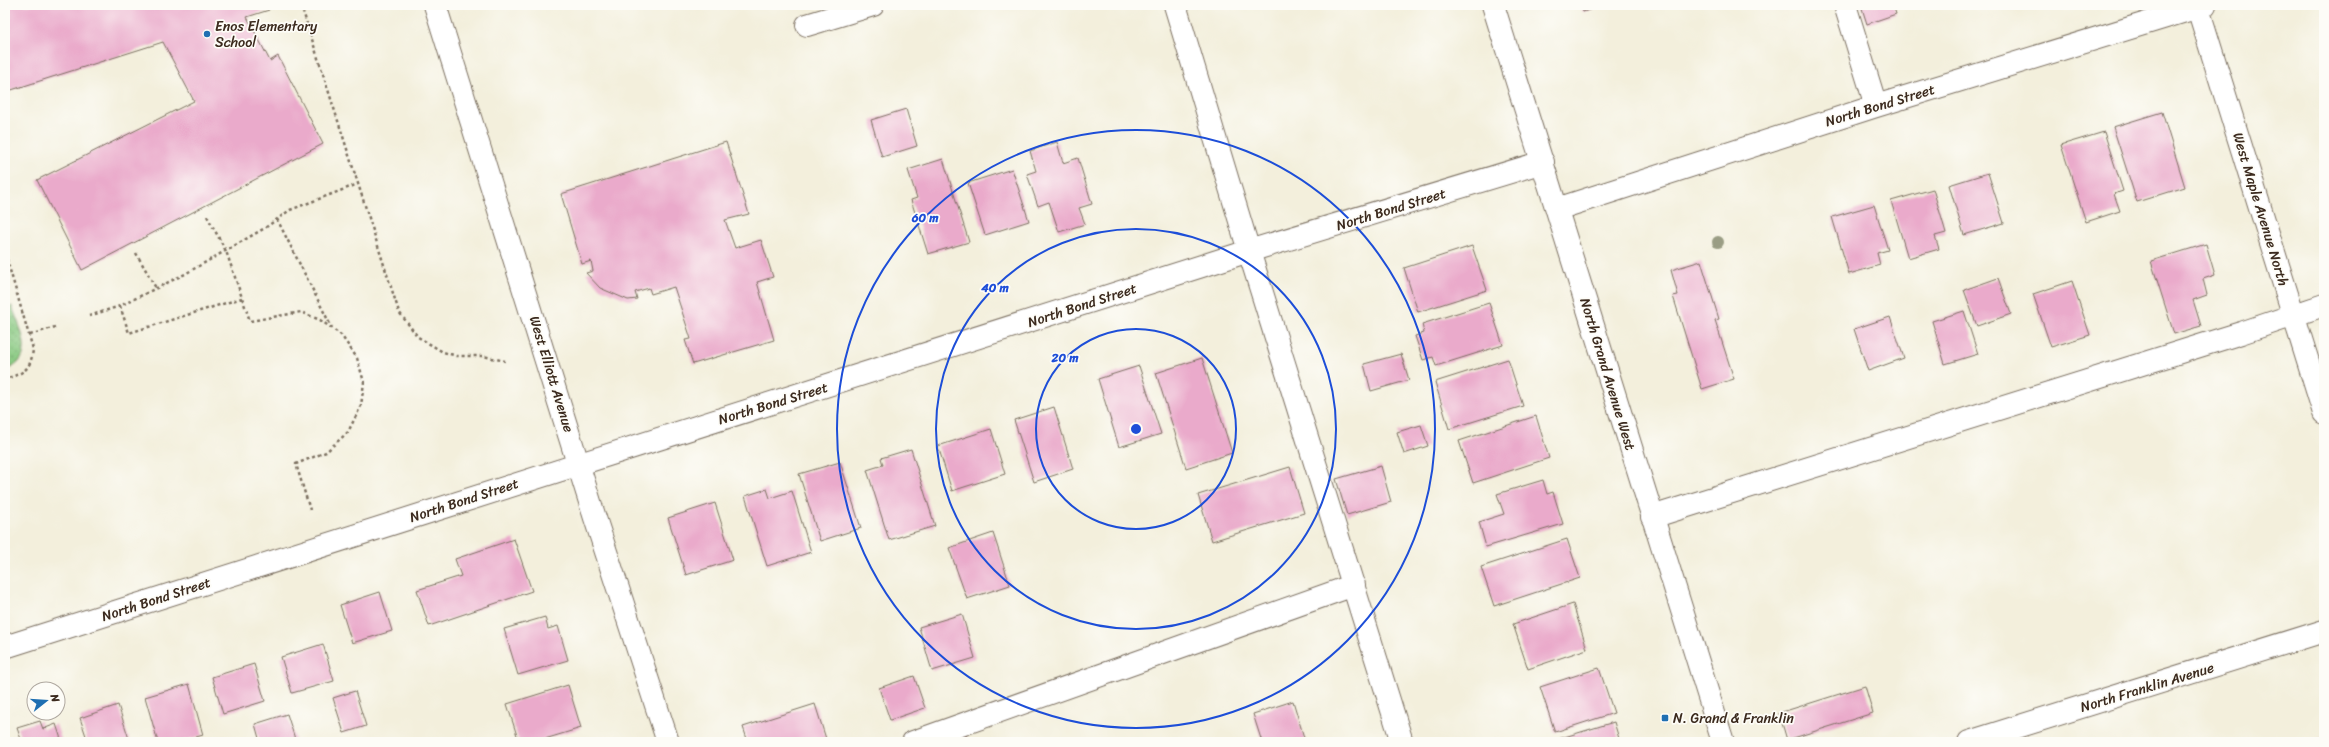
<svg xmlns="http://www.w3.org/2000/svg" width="2329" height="747" font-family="Sriracha,sans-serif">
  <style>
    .park { fill: url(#park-dots); stroke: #627a50 }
    .building { fill: #eaaacb }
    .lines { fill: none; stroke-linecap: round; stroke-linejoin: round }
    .minor-casing { stroke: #7b6f60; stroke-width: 24 }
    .major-casing { stroke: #7b6f60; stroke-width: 24 }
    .path { stroke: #7b6f60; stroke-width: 2.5; stroke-dasharray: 3 3; stroke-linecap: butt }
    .minor { stroke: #fff; stroke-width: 22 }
    .major { stroke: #fff; stroke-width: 22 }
    .tree { fill: #9a9d84 }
    .ring { fill: none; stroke: #1d4ed8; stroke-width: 2 }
    .poi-dot { fill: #1f6fb2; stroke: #fdfcf7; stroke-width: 1.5 }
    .labels { text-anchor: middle; stroke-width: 3.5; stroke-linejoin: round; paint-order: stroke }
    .poi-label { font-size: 14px; fill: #3b2a1e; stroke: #fdfcf7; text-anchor: start }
    .street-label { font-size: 14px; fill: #3b2a1e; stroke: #fdfcf7 }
    .centre { fill: #1d4ed8; stroke: #fdfcf7; stroke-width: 2 }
    .ring-label { font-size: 12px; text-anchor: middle; font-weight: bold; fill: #1d4ed8; stroke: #fdfcf7; stroke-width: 3.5; stroke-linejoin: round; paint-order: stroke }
  </style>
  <defs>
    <pattern id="park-dots" width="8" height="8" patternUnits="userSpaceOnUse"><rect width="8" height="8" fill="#88c981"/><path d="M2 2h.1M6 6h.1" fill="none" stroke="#70a369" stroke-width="1.8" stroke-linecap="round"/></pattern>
  </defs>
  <rect width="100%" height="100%" fill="#fdfcf7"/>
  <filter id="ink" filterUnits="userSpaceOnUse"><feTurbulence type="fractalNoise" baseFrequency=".025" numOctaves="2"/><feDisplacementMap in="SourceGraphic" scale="8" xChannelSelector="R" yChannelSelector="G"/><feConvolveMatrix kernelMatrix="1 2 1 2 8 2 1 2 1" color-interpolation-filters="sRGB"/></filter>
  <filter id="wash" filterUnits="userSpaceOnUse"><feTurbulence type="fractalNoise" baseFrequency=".012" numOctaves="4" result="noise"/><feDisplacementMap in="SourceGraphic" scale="16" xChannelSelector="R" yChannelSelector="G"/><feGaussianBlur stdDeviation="0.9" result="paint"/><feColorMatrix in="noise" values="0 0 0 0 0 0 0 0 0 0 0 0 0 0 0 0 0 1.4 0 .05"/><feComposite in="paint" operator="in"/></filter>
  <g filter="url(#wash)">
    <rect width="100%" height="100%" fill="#f3efdc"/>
    <path class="park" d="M12 306C20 329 38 360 5 370V308Z"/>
    <g id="blocks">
      <path class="building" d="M5 5H268L269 10 247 17 270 61 278 56 323 144 82 270 37 180 194 101 163 42 5 92Z
        M1581 5H1604L1583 12Z
        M1861 5H1893L1896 14 1867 24Z
        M906 109 917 146 882 157 871 120Z
        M2162 112 2185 187 2137 202 2113 127Z
        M2104 132 2123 191 2114 194 2120 211 2086 222 2061 145Z
        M726 142 749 214 725 220 735 248 761 240 773 277 757 282 774 340 693 364 685 340 691 339 674 287 651 294 649 288 635 292 637 299 628 300 600 288 586 273 593 271 591 261 582 264 561 194Z
        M1057 142 1063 163 1078 158 1092 204 1079 208 1085 224 1059 232 1049 202 1038 206 1027 174 1036 171 1030 151Z
        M943 159 969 242 928 254 911 200 917 198 908 170Z
        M1012 169 1029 221 985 235 968 183Z
        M1988 173 2004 223 1964 235 1949 185Z
        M1933 189 1946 233 1935 236 1939 249 1908 258 1891 201Z
        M1874 205 1888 250 1877 253 1880 265 1849 274 1832 217Z
        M2206 244 2215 275 2203 279 2207 295 2193 300 2201 326 2174 334 2151 261Z
        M1472 246 1487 290 1418 312 1404 268Z
        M1701 261 1719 319 1715 320 1734 379 1702 389 1673 296 1678 295 1671 270Z
        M1998 278 2011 314 1977 326 1964 290Z
        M2072 281 2090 335 2051 347 2033 294Z
        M1489 303 1503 345 1436 366 1433 357 1423 360 1415 336 1424 333 1422 324Z
        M1964 311 1978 354 1945 364 1932 321Z
        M1890 317 1904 358 1868 371 1854 329Z
        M1401 354 1409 380 1371 391 1364 364Z
        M1202 358 1232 453 1186 468 1156 373Z
        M1508 359 1523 406 1449 429 1435 382Z
        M1139 366 1161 434 1119 447 1098 379Z
        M1054 407 1073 469 1034 482 1014 420Z
        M1536 416 1549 458 1473 483 1459 441Z
        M1421 425 1428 446 1404 454 1397 432Z
        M991 429 1005 474 952 491 938 446Z
        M911 449 935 526 889 540 867 470 883 465 881 458Z
        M840 462 861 528 820 541 799 474Z
        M1381 466 1391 502 1347 515 1336 479Z
        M1290 467 1304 513 1212 541 1198 495Z
        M1543 480 1547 494 1553 492 1563 524 1486 547 1479 522 1504 514 1497 494Z
        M767 489 770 498 792 491 811 552 767 566 745 496Z
        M715 503 733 560 686 575 668 518Z
        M993 533 1010 585 967 599 949 548Z
        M514 539 532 591 429 626 417 590 461 576 455 559Z
        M1567 539 1580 578 1494 606 1481 567Z
        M380 592 392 631 352 643 340 605Z
        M1573 604 1587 649 1528 669 1513 624Z
        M962 614 975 658 932 671 919 627Z
        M545 617 548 629 558 626 568 660 518 675 504 629Z
        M323 644 334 681 292 693 281 657Z
        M254 664 265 701 223 714 212 677Z
        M1599 668 1614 713 1555 732 1540 687Z
        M914 676 925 708 890 720 879 688Z
        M189 684 203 735 179 742H158L145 697Z
        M568 685 581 728 535 742H519L507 704Z
        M1865 686 1873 713 1787 740 1779 713Z
        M355 691 366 726 344 733 333 698Z
        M1293 701 1305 741 1262 742 1253 714Z
        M815 704 827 742H748L743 727Z
        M118 705 130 742H88L80 718Z
        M287 714 296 742H260L255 724Z
        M40 721 43 729 56 724 62 742H22L17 728Z
        M1614 722 1620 742H1548Z
        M966 735 968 742H946Z
        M2324 737V742H2314V740Z"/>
    </g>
  </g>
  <g filter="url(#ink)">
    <use href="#blocks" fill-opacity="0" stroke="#7b6f60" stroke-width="1"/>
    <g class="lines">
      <defs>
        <path id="minor" d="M435 5 595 518 668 742
          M1175 5 1249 251 1402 742
          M1845 5 1876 106
          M2197 5 2324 413
          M807 25 873 5
          M1557 209 1876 106 2205 5
          M1652 517 2241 333 2324 305
          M5 647 1249 251 1543 162
          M913 742 1354 585
          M1969 742 2324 631"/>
        <path id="major" d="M1493 5 1723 742"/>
      </defs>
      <use href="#minor" class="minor-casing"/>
      <use href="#major" class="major-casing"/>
      <path class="path" d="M301 5 399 312 418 337 443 352 457 356H483L505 361
        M207 216 226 251 250 321 301 312 320 320 341 335 357 358 364 382 361 406 348 432 326 452 296 464 310 510
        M277 219 332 328
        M5 253 33 349C31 370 24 373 5 379
        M136 253 156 288
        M120 306 129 333 242 298
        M89 316 120 306 185 274 265 228 290 210 358 184
        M30 335 55 327"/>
      <use href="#minor" class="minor"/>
      <use href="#major" class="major"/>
    </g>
    <circle class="tree" cx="1718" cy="242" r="6"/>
  </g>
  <g class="ring">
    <circle cx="1136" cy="429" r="100"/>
    <circle cx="1136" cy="429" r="200"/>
    <circle cx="1136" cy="429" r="299"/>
  </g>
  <g class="poi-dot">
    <circle cx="207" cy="34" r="4"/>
    <rect x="1661" y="714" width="8" height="8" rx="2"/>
  </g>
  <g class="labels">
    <g class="poi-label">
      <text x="215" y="31">Enos Elementary<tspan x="215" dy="16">School</tspan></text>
      <text x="1673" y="723">N. Grand &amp; Franklin</text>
    </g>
    <g class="street-label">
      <text transform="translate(1880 105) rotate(-17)" y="5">North Bond Street</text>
      <text transform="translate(1391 209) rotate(-17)" y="5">North Bond Street</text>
      <text transform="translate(2261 209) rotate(73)" y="5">West Maple Avenue North</text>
      <text transform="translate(1082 305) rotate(-18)" y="5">North Bond Street</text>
      <text transform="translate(552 374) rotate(73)" y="5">West Elliott Avenue</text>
      <text transform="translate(1608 374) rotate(73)" y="5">North Grand Avenue West</text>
      <text transform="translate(773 403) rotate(-17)" y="5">North Bond Street</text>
      <text transform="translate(464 500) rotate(-18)" y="5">North Bond Street</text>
      <text transform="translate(156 599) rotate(-18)" y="5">North Bond Street</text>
      <text transform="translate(2147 687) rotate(-17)" y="5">North Franklin Avenue</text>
    </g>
  </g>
  <circle cx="1136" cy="429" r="6" class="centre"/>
  <g class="ring-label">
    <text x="925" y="222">60 m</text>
    <text x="995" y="292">40 m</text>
    <text x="1065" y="362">20 m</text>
  </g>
  <rect width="2329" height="747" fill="none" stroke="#fdfcf7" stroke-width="20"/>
  <g transform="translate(46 701) rotate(73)"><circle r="19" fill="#fdfcf7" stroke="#afa8a0"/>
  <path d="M0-3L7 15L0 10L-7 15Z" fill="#1f6fb2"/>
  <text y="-6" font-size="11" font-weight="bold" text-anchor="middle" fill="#3b2a1e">N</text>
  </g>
</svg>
